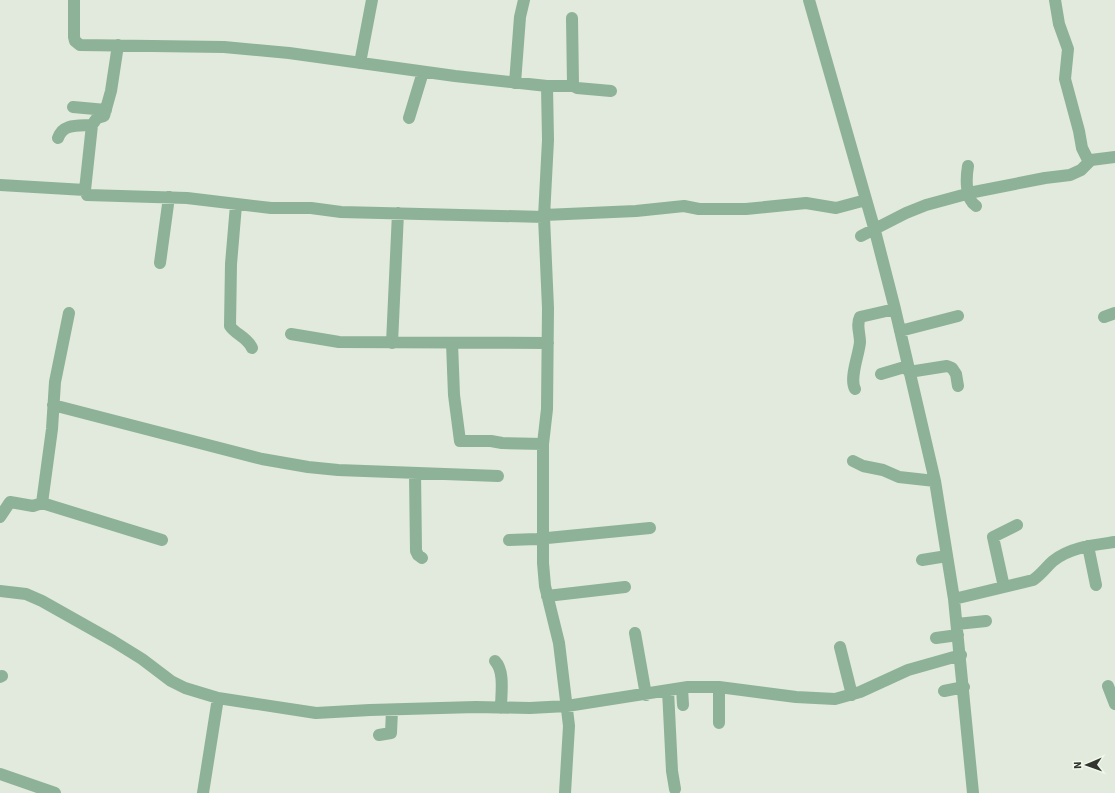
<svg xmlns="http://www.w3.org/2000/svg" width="1115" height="793" font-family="'Source Sans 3',sans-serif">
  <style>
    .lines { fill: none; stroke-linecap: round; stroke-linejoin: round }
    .minor { stroke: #8db297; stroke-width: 12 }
  </style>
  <rect width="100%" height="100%" fill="#e1eadc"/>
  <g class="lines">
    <path class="minor" d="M74 0V37L75 41 80 45 224 47 289 53 455 76 547 86H571L573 84 572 18
      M809 0 875 231 895 309 935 481 954 599 973 793
      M1055 0 1059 24 1068 49 1065 79 1079 131 1082 148 1089 162
      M118 45 111 91 104 116 97 118 92 125 85 190 87 195 187 198 271 208H311L341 212 544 217
      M360 63 372 0
      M515 83 520 17 524 0
      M547 86 548 140 544 217 548 308 547 409 543 444V563L545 586 559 643 569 726 565 793
      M573 86 577 88 611 91
      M73 107 106 110
      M409 118 423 72
      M58 138C63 123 79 126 92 125
      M968 166C966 178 965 199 976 206
      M0 185 85 190
      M236 205 231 264 230 326C236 335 247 337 252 348
      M544 215 636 211 684 206 699 209H746L806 203 836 208 866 200
      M861 236 906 213 926 205 974 192 1045 178 1070 175 1081 170 1091 160 1115 157
      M160 263 169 197
      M1104 317 1115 313
      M900 331 958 316
      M291 334 339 342 548 343
      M392 343 398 213
      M452 343 454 395 460 441H491L502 443 543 444
      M909 372 947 366 952 368 956 374 958 386
      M881 374 908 366
      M855 389C849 378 859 355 860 342 860 333 856 325 860 317L895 309
      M53 405 262 459 308 467 338 470 498 476
      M853 461 863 466 883 470 899 477 935 481
      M415 473 416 551 418 555 422 558
      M42 503 52 429 55 382 69 313
      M0 517 10 502 33 506 42 503 162 540
      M509 540 537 539 650 528
      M1088 546 1096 585
      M922 560 947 556
      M1004 587 993 537 1017 525
      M0 591 26 594 42 601 113 641 142 659 171 681 185 688 218 698 316 713 370 710 476 707 530 708 567 706 688 687H719L796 697 835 699 860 692 908 670 961 655
      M547 596 625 587
      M954 599 1033 580C1042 574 1046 567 1053 561 1070 547 1094 545 1115 542
      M957 624 986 621
      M635 633 646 695
      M936 638 958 635
      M840 647 852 695
      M495 661C505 671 501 694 501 708
      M0 677 2 676
      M1108 686 1115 704
      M682 688 683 705
      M668 690 672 771 675 789
      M944 691 964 687
      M719 723V687
      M379 735 391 733 392 710
      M0 774 55 793
      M203 793 218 698"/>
  </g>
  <g transform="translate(1087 765) rotate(268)" stroke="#eff8e9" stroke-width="3" paint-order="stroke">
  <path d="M0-3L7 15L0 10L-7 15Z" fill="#323530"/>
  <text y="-6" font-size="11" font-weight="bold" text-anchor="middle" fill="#323530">N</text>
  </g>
</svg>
